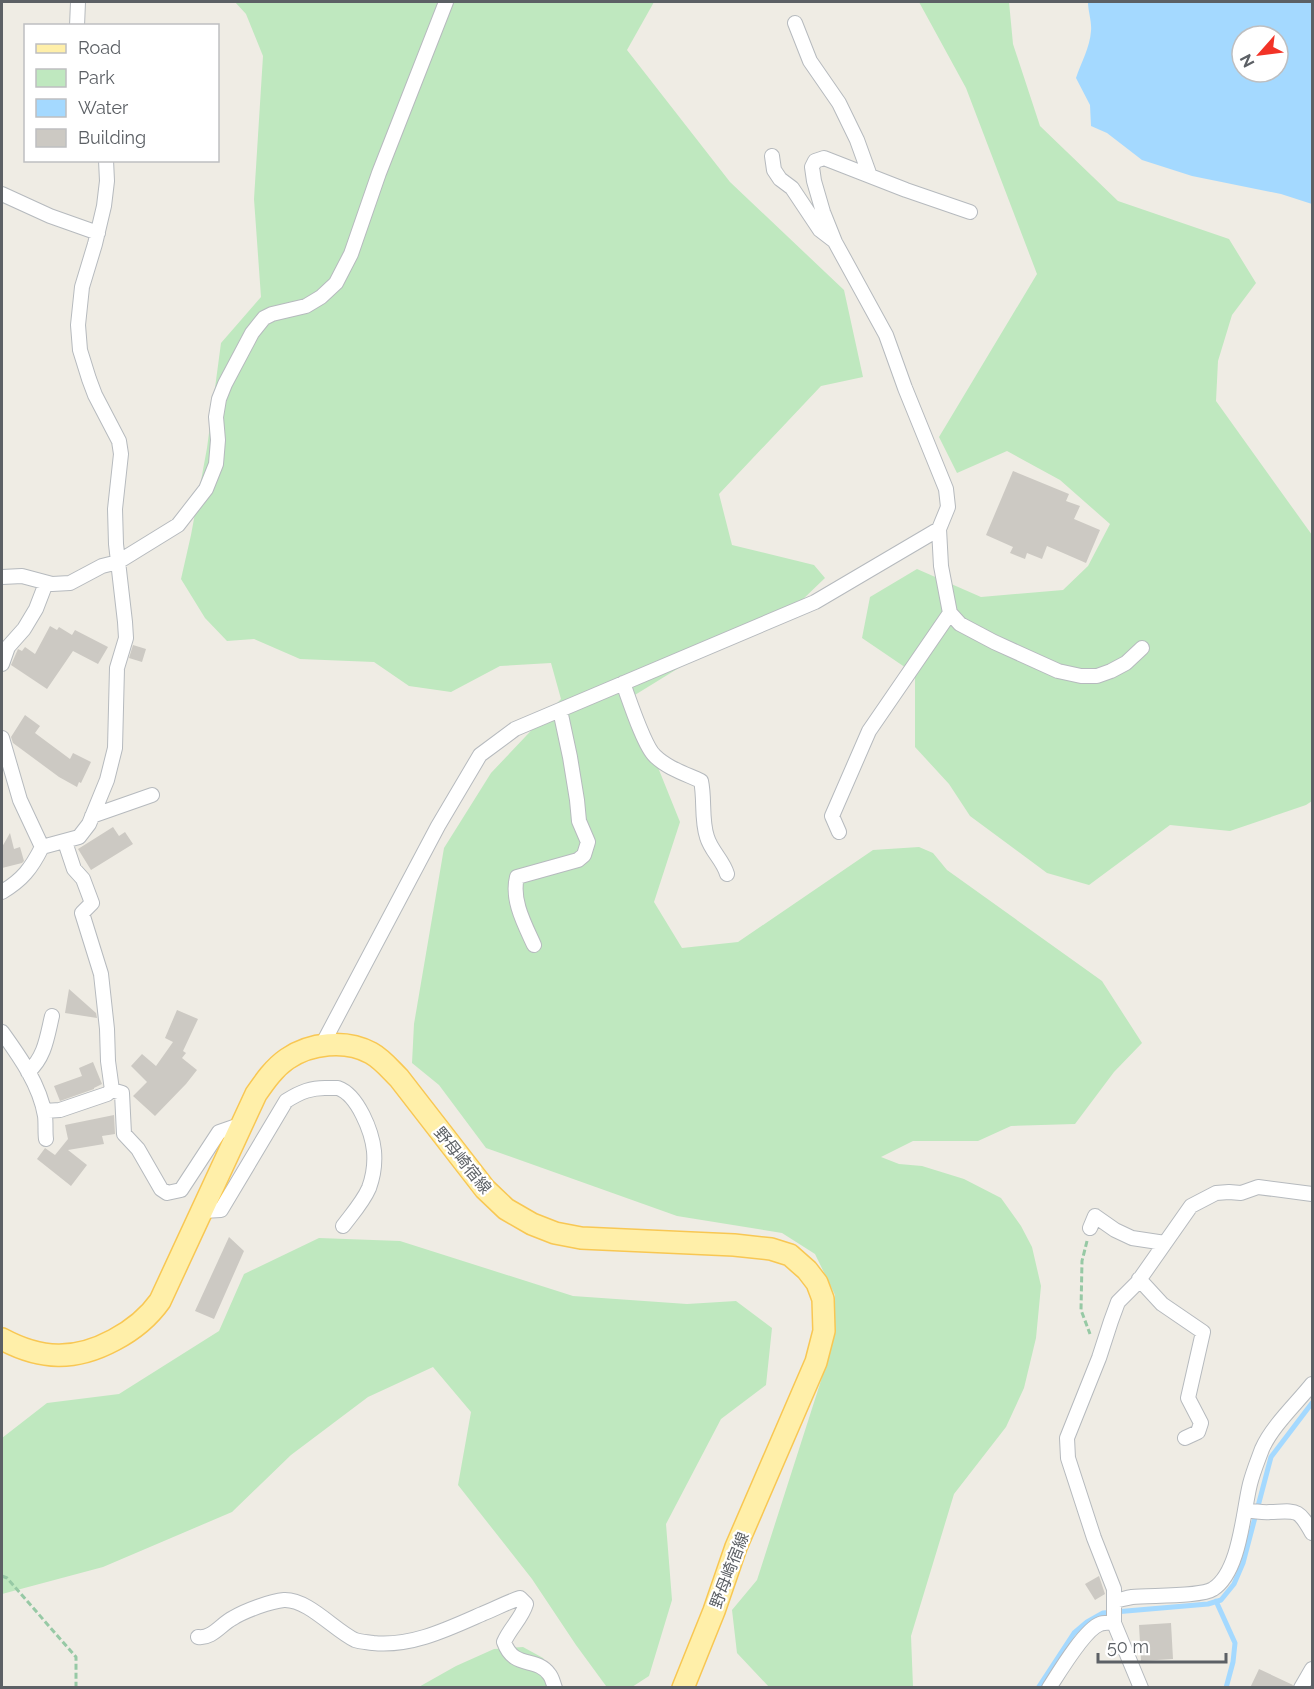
<svg xmlns="http://www.w3.org/2000/svg" width="1314" height="1689" font-family="Raleway,'Noto Sans JP',sans-serif">
  <style>
    .green { fill: #bfe8bf }
    .water { fill: #a4d9ff; fill-rule: evenodd }
    .lines { fill: none; stroke-linecap: round; stroke-linejoin: round }
    .stream { stroke: #a4d9ff; stroke-width: 5 }
    .building { fill: #ccc9c3 }
    .street-casing { stroke: #b6babe; stroke-width: 16 }
    .primary-casing { stroke: #f8c753; stroke-width: 24 }
    .path { stroke: #97c9a5; stroke-width: 3; stroke-dasharray: 6 3; stroke-linecap: butt }
    .street { stroke: #fff; stroke-width: 14 }
    .primary { stroke: #ffefa9; stroke-width: 21 }
    .labels { text-anchor: middle; stroke-width: 4.5; stroke-linejoin: round; paint-order: stroke }
    .street-label { font-size: 16px; fill: #5c6065; stroke: #fff }
  </style>
  <rect width="100%" height="100%" fill="#efece4"/>
  <path class="green" d="M235 2H654L627 50 730 182 844 290 863 377 821 386 719 494 732 545 814 565 825 578 799 603 755 621 630 698 680 822 654 902 682 948 738 942 873 850 919 847 933 853 947 870 1102 981 1142 1043 1114 1072 1075 1124 1011 1126 978 1141H913L881 1157 899 1164 922 1166 964 1179 1001 1198 1021 1226 1032 1247 1041 1286 1036 1338 1024 1388 1006 1427 954 1494 911 1636 913 1687H769L737 1653 732 1610 757 1580 826 1365 835 1295 815 1254 782 1233 677 1216 486 1148 439 1085 412 1063 414 1024 444 848 491 773 561 699 551 663 500 666 451 692 409 686 374 662 300 659 254 639 227 641 205 618 181 579 191 535 207 448 221 343 261 297 254 199 263 56 246 14Z
    M919 2H1009L1013 44 1040 126 1118 201 1229 239 1256 283 1232 315 1218 361 1216 401 1312 535V801L1306 805 1230 831 1170 825 1089 885 1047 873 970 816 949 784 915 747V674L862 638 870 597 917 569 981 597 1063 590 1088 566 1110 524 1060 480 1007 451 957 473 939 437 1037 274 966 88Z
    M319 1238 400 1241 573 1296 687 1304 736 1301 772 1328 766 1385 721 1419 666 1524 672 1600 649 1676 632 1687 606 1686 576 1645 532 1579 458 1485 471 1412 433 1367 368 1397 291 1455 232 1512 103 1567 2 1594V1438L47 1403 119 1394 219 1331 244 1274Z
    M523 1647 543 1658 560 1687 417 1688 456 1666 494 1649Z"/>
  <path class="water" d="M1088 2H1312V204L1281 194 1192 176 1142 160 1107 133 1091 126 1090 105 1076 78C1081 63 1090 47 1091 31 1092 22 1088 11 1088 2ZM1242 36H1278V72H1242Z"/>
  <g class="lines">
    <path class="stream" d="M1216 1601 1235 1643 1233 1662 1226 1688
      M1038 1688 1074 1633 1087 1622 1103 1613 1208 1604 1221 1600 1234 1584 1243 1563 1271 1457 1312 1403"/>
  </g>
  <path class="building" d="M1013 471 1069 494 1066 501 1080 506 1074 519 1100 530 1086 563 1047 546 1042 559 1027 553 1025 559 1010 553 1013 547 986 535Z
    M50 626 57 630 59 627 72 635 75 630 108 647 98 664 73 651 47 689 11 665 18 649 22 651 25 647 35 654Z
    M133 645 146 649 142 662 129 658Z
    M25 715 40 726 35 733 70 759 73 753 91 762 81 783 79 782 77 787 59 777 13 743 11 737Z
    M113 827 119 836 125 832 133 844 91 870 78 849Z
    M10 833 14 849 20 847 24 861 22 863 2 868V847Z
    M69 989 96 1013 97 1018 65 1013Z
    M177 1010 198 1019 183 1051 186 1053 182 1058 197 1070 186 1084 155 1116 133 1096 147 1082 131 1066 142 1054 156 1066 173 1042 165 1038Z
    M93 1062 102 1084 94 1088V1089L60 1101 54 1086 82 1076 79 1068Z
    M114 1115 115 1134 102 1136 104 1144 68 1150 87 1165 71 1186 37 1159 45 1148 55 1155 68 1139 65 1125Z
    M229 1237 244 1251 214 1319 195 1311Z
    M1099 1576 1105 1594 1095 1600 1085 1584Z
    M1171 1623 1173 1659 1141 1661 1139 1625Z
    M1259 1669 1293 1685 1292 1688H1250Z"/>
  <g class="lines">
    <defs>
      <path id="street" d="M795 23 810 61 839 103 857 140 870 176
        M77 26 78 2
        M772 156 774 170 780 179 792 188 820 230 833 240
        M2 194 50 216 98 233
        M970 212 906 190 824 158 815 161 812 167 814 181 823 212 835 242 886 335 905 388 946 489 948 507 939 529 941 566 950 613 960 624 994 642 1058 671 1081 676H1097L1111 671 1126 663 1142 648
        M2 577 22 576 52 584 70 583 102 566 118 562 178 525 206 489 216 464 218 440 216 417 219 399 225 384 252 333 264 318 272 314 306 306 321 297 336 283 351 254 379 173 446 2
        M2 664 8 647 24 629 36 609 46 583
        M623 683C629 699 644 746 655 756 667 768 686 774 701 781 705 799 701 819 707 837 711 851 723 860 727 874
        M2 738 20 800 42 847
        M92 816 152 795
        M839 832 832 816 869 731 950 613
        M65 842 74 869 83 879 92 903 82 913 101 974 107 1029 108 1061 112 1090 122 1093 124 1134 138 1149 161 1189 167 1193 181 1190 219 1132 242 1124
        M2 892C22 880 31 869 42 847L79 837 89 824 107 780 115 748 117 668 126 638 125 622 116 544 115 509 121 454 119 441 95 395 89 379 80 350 78 325 82 287 95 244 104 206 107 181 106 160
        M534 945C525 925 511 900 517 877L578 860 584 855 588 842 579 821 577 800 570 757 560 710
        M2 1032C20 1057 40 1085 45 1116 46 1123 45 1132 46 1139
        M322 1045 438 826 480 755 515 729 815 602 939 529
        M28 1072C45 1057 47 1037 52 1016
        M44 1111 60 1110 107 1094 112 1090
        M203 1211 221 1210 286 1101C300 1092 312 1087 329 1088 331 1088 337 1088 338 1088 358 1095 372 1132 374 1151 375 1162 373 1177 369 1188 363 1202 352 1214 343 1226
        M1090 1228 1095 1216 1115 1230 1132 1238 1165 1243
        M1139 1279 1162 1304 1203 1332 1188 1398 1201 1423 1198 1432 1185 1438
        M1245 1511C1253 1510 1261 1513 1270 1512 1297 1511 1298 1508 1312 1533
        M1114 1601V1589L1094 1538 1068 1458 1067 1438 1099 1358 1111 1321 1118 1302 1137 1283 1191 1206 1216 1193 1229 1192 1241 1193 1258 1187 1312 1194
        M198 1637C212 1639 221 1624 233 1618 244 1611 271 1601 284 1600 308 1599 334 1630 355 1640 361 1642 367 1642 373 1643 411 1647 448 1629 482 1614 495 1609 507 1602 520 1598L526 1604C522 1618 510 1628 504 1642 514 1670 536 1656 549 1674 552 1677 553 1683 555 1688
        M1049 1688C1058 1674 1085 1629 1100 1624 1104 1622 1109 1623 1114 1623
        M1141 1688 1114 1623V1601C1120 1600 1126 1598 1132 1597 1149 1595 1201 1597 1213 1589 1240 1572 1243 1512 1250 1484 1253 1472 1258 1460 1262 1449 1272 1426 1297 1403 1312 1384
        M1301 1688 1312 1669"/>
      <path id="primary" d="M2 1339C41 1360 75 1361 114 1340 133 1330 148 1318 160 1301L256 1094C265 1081 274 1068 287 1059 310 1043 346 1039 371 1053 382 1059 390 1069 399 1078L485 1189 506 1209 532 1224 555 1233 581 1238 734 1245 771 1249 790 1255 807 1270 817 1283 823 1299 824 1331 816 1362 736 1547 714 1611 683 1688"/>
    </defs>
    <use href="#street" class="street-casing"/>
    <use href="#primary" class="primary-casing"/>
    <path class="path" d="M1087 1241 1082 1261 1081 1310 1090 1334
      M2 1576 7 1578 76 1657V1688"/>
    <use href="#street" class="street"/>
    <use href="#primary" class="primary"/>
  </g>
  <g class="labels">
    <g class="street-label">
      <text transform="translate(463 1160) rotate(51)" y="6">野母崎宿線</text>
      <text transform="translate(729 1570) rotate(-69)" y="6">野母崎宿線</text>
    </g>
  </g>
  <rect width="1314" height="1689" fill="none" stroke="#5c6065" stroke-width="6"/>
  <rect x="24" y="24" width="195" height="138" fill="#ffffff" stroke="#bebfc1" stroke-width="1.5"/>
  <rect x="36" y="44" width="30" height="9" fill="#ffefa9" stroke="#bebfc1" stroke-width="1.5"/>
  <text x="78" y="54" font-size="18" fill="#5c6065">Road</text>
  <rect x="36" y="69" width="30" height="18" fill="#bfe8bf" stroke="#bebfc1" stroke-width="1.5"/>
  <text x="78" y="84" font-size="18" fill="#5c6065">Park</text>
  <rect x="36" y="99" width="30" height="18" fill="#a4d9ff" stroke="#bebfc1" stroke-width="1.5"/>
  <text x="78" y="114" font-size="18" fill="#5c6065">Water</text>
  <rect x="36" y="129" width="30" height="18" fill="#ccc9c3" stroke="#bebfc1" stroke-width="1.5"/>
  <text x="78" y="144" font-size="18" fill="#5c6065">Building</text>
  <g transform="translate(1260 54) rotate(242)"><circle r="28" fill="#ffffff" stroke="#bebfc1" stroke-width="1.5"/>
  <path d="M0-4.5L10 22L0 15L-10 22Z" fill="#f23327"/>
  <text y="-9" font-size="16" font-weight="bold" text-anchor="middle" fill="#5c6065">N</text>
  </g>
  <path d="M1098 1653v9h128v-9" fill="none" stroke="#5c6065" stroke-width="3"/>
  <text x="1107" y="1653" font-size="18" fill="#5c6065" stroke="#ffffff" stroke-width="4.5" paint-order="stroke">50 m</text>
</svg>
